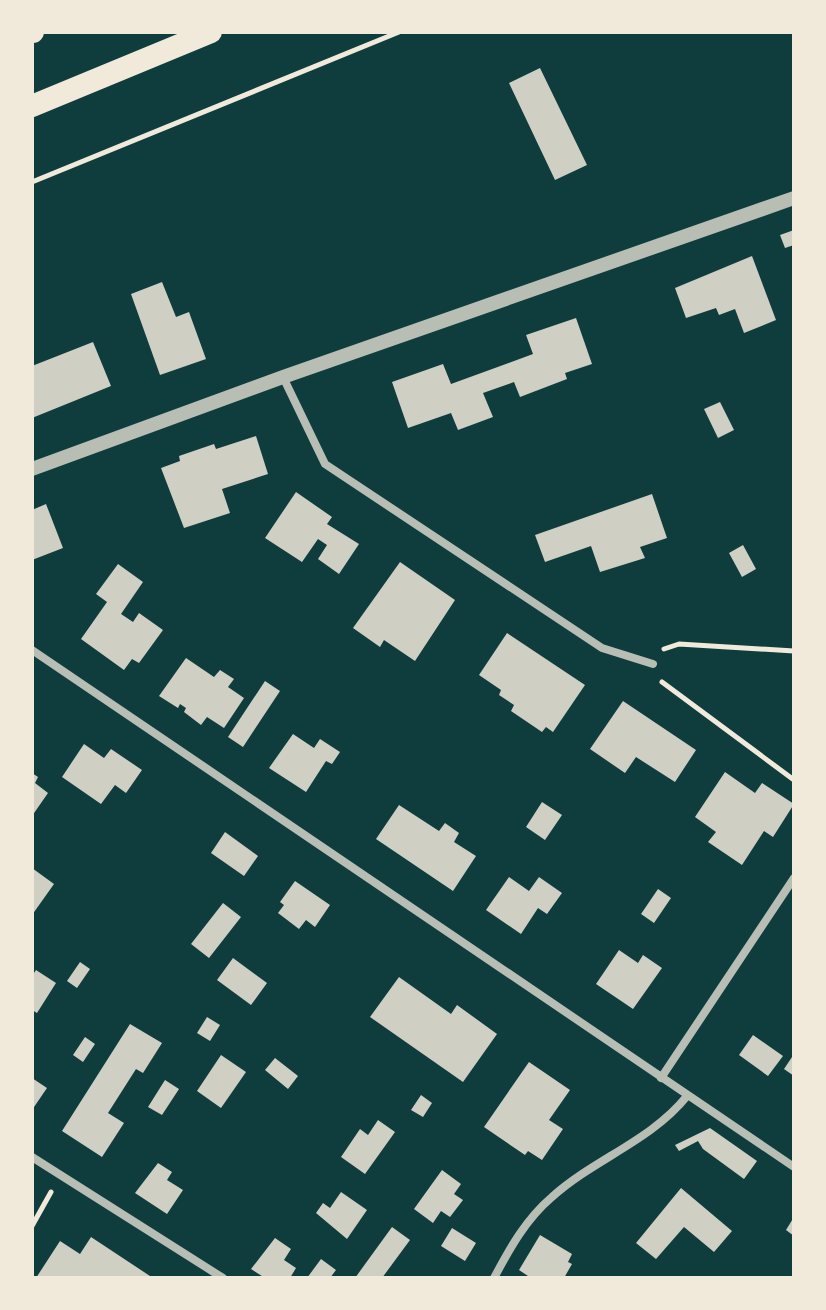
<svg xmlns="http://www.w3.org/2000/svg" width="826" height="1310" font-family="'Sofia Sans Condensed',sans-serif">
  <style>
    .building { fill: #cfcfc3 }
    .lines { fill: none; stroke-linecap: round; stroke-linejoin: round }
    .path { stroke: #f1e9da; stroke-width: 5 }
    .minor { stroke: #b8beb3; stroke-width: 8 }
    .tertiary { stroke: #b8beb3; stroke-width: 14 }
    .trunk { stroke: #f1e9da; stroke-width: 22 }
  </style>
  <rect width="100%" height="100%" fill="#0f3d3e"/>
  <path class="building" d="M540 68 587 165 555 180 509 83Z
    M794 230V245L785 248 780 235Z
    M752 256 776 320 744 333 735 309 719 315 716 308 686 318 675 288Z
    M162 282 176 317 189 312 206 359 160 375 131 294Z
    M576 318 592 364 565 373 567 379 520 397 514 382 483 393 493 417 458 430 451 413 408 428 392 382 443 364 451 384 533 354 526 335Z
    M93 342 111 386 32 418V366Z
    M720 402 734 430 718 438 704 409Z
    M256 436 268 474 222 489 230 513 184 528 161 468 180 461 179 456 214 444 216 449Z
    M296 492 332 517 327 524 359 544 339 574 318 559 327 545 318 539 302 562 265 538Z
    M652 494 667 538 640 547 645 558 600 572 591 546 545 562 535 535Z
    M46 504 63 548 32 560V510Z
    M743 545 756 569 742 577 729 553Z
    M400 562 455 600 415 661 384 640 380 647 353 628Z
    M118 564 143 582 121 614 133 622 139 613 163 630 139 663 132 659 124 670 81 639 107 602 96 594Z
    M507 633 585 685 553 732 546 727 542 732 511 711 514 705 499 695 501 690 479 675Z
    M186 658 214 677 220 670 234 679 228 687 244 698 224 728 207 717 201 725 184 712 186 708 180 704 178 708 159 696Z
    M265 681 280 691 243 747 228 737Z
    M623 701 696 750 675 782 636 757 625 773 590 749Z
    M293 734 314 748 320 739 340 752 332 764 326 761 306 792 269 768Z
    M84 744 104 758 111 749 142 770 126 793 115 785 101 804 62 777Z
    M725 772 755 793 762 783 794 804 773 837 764 831 742 865 708 842 716 832 695 817Z
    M32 773 38 777 35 783 48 793 32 816Z
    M542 802 562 815 545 840 526 827Z
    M399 805 439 831 445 823 459 833 454 842 476 856 453 891 376 839Z
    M225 832 258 856 244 876 211 853Z
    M32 868 54 884 32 915Z
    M509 877 529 891 539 877 562 893 547 914 538 908 521 934 486 910Z
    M295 881 330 905 315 927 306 920 299 929 278 913 284 905 280 902Z
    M658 889 671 898 654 923 641 914Z
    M223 903 241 917 209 958 191 944Z
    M619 950 638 963 643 955 662 968 633 1009 596 984Z
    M233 958 267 983 251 1005 217 980Z
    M80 962 90 969 77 988 67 981Z
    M36 970 56 983 37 1013 32 1010V976Z
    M399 977 451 1014 457 1005 497 1034 463 1082 370 1017Z
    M207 1017 220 1025 210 1041 197 1033Z
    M130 1024 162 1043 143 1073 136 1069 108 1113 124 1123 102 1157 62 1131Z
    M753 1035 783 1056 768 1076 739 1055Z
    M85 1037 95 1044 83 1062 73 1055Z
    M794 1054V1076L784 1069Z
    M221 1055 246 1072 221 1108 197 1091Z
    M275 1058 298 1076 288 1089 265 1070Z
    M529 1062 570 1090 549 1120 563 1129 542 1160 528 1151 525 1155 484 1127Z
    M32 1078 47 1088 32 1110Z
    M165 1080 179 1089 162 1115 148 1107Z
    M421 1095 432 1103 423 1117 411 1110Z
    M378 1120 395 1132 365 1174 341 1157 360 1129 368 1135Z
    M710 1128 757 1161 744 1179 703 1149 698 1141 679 1151 675 1145Z
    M158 1163 172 1172 167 1180 183 1190 167 1214 135 1193Z
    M442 1170 461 1184 454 1194 463 1200 450 1217 441 1211 433 1223 414 1209Z
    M681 1188 732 1231 714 1252 684 1227 656 1259 636 1243Z
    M341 1192 367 1210 347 1239 316 1213 323 1203 330 1208Z
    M794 1217V1236L786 1230Z
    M392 1227 410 1240 382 1278H355Z
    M452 1228 476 1243 465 1261 441 1246Z
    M540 1235 572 1254 568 1262 572 1264 564 1278H531L519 1270Z
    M91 1237 150 1276 149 1278H36L60 1241 80 1254Z
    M275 1238 291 1249 284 1260 296 1268 290 1278H265L251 1269Z
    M321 1259 336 1270 330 1278H307Z"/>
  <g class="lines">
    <path class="path" d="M32 182 399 32
      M664 649 679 644 794 651
      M662 682 794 780
      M32 1226 51 1192"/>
    <path class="minor" d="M283 377 325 464 602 648 653 664
      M32 650 794 1167
      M661 1078 794 878
      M32 1157 223 1278
      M494 1278C510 1248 526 1219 552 1197 594 1159 651 1141 687 1096"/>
    <path class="tertiary" d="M32 469 283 377 794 198"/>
    <path class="trunk" d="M32 32H33
      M32 106 211 32"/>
  </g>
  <rect width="826" height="1310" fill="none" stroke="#f1e9da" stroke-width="68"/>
</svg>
